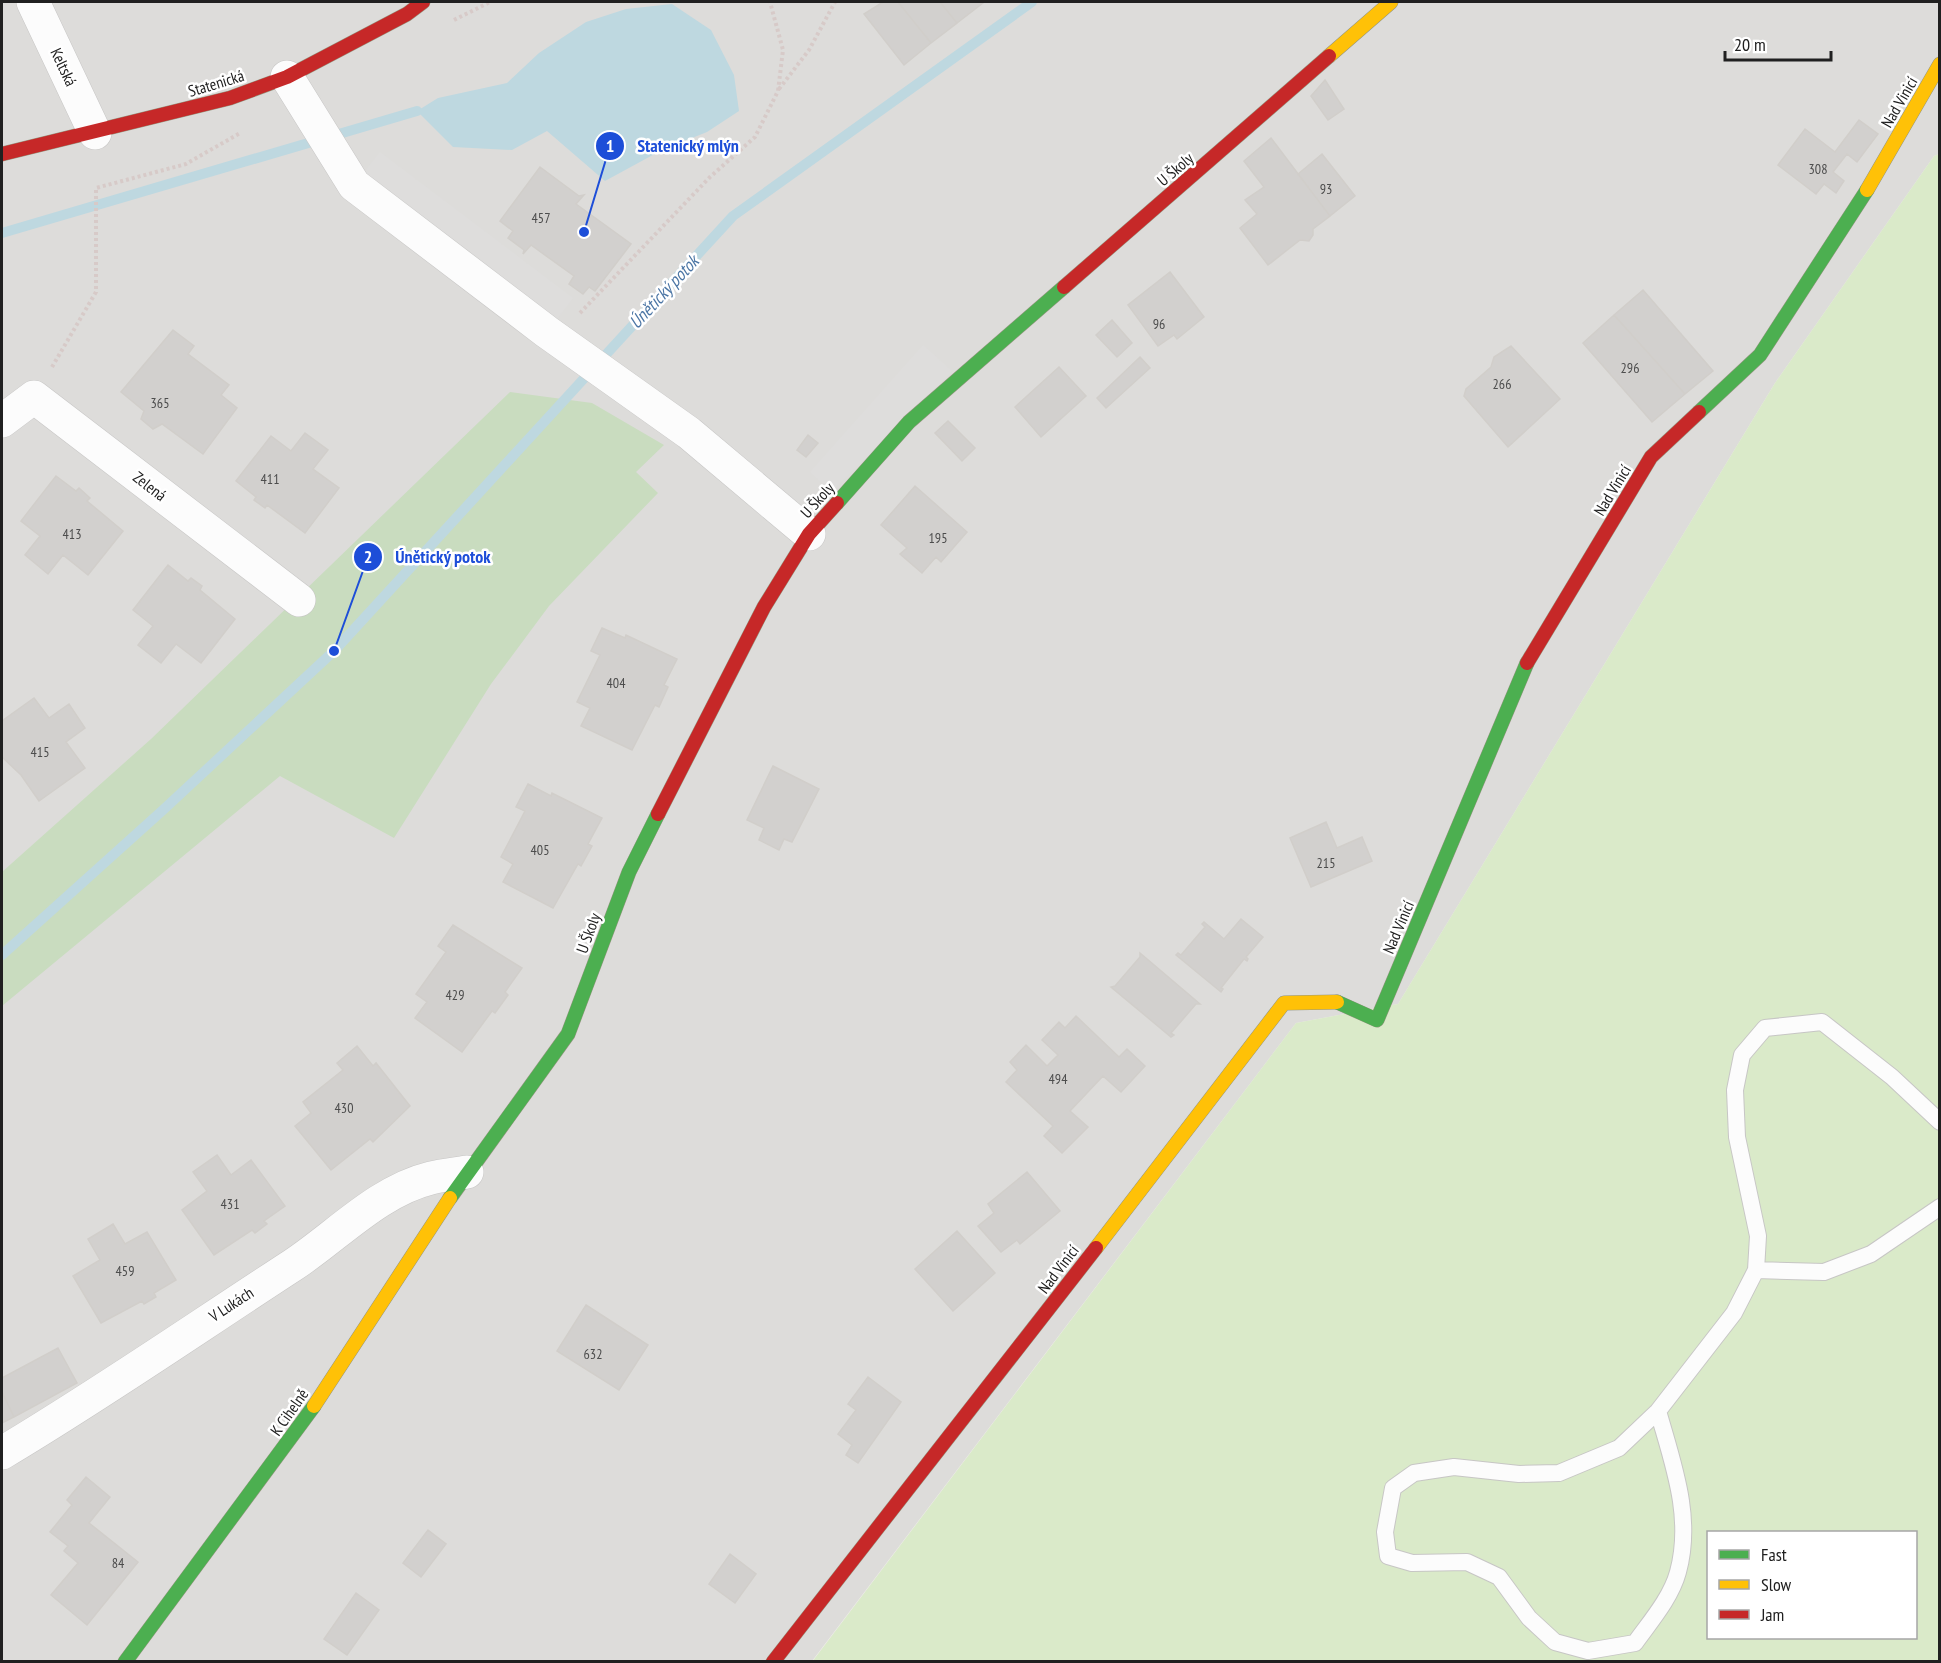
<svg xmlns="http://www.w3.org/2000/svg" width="1941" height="1663" font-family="'PT Sans Narrow',sans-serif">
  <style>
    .residential { fill: #dddcda }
    .grass { fill: #daeac9; fill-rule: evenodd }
    .forest { fill: #c9dcbf }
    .parking { fill: #dedddc }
    .water { fill: #bed8e0 }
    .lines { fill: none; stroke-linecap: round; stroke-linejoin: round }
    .stream { stroke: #bed8e0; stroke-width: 10 }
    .building { fill: #d2d0ce; stroke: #d1ceca; stroke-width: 1.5 }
    .lane-casing { stroke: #c7c6c5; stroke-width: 18 }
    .street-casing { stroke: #c7c6c5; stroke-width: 34 }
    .fast-casing { stroke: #959781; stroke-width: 15 }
    .slow-casing { stroke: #959781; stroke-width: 15 }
    .jam-casing { stroke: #959781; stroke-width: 15 }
    .path { stroke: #d7cac8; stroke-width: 4; stroke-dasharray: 3 3; stroke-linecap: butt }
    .lane { stroke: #fcfcfc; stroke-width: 16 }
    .street { stroke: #fcfcfc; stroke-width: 33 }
    .fast { stroke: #4caf50; stroke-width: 14 }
    .slow { stroke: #ffc107; stroke-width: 14 }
    .jam { stroke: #c62828; stroke-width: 14 }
    .labels { text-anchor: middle; stroke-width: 5; stroke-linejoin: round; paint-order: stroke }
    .number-label { font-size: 14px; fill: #4c4c4c }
    .street-label { font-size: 16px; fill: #202020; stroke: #fff }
    .water-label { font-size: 18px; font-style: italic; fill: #4c76a5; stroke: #fff }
    .leader { fill: none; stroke: #1d4ed8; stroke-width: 2 }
    .callout-dot { fill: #1d4ed8; stroke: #fff; stroke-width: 2 }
    .mark-label { font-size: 18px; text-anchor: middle; font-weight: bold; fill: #fff }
    .callout-label { font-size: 18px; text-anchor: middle; font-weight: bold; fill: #1d4ed8; stroke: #fff; stroke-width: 5; stroke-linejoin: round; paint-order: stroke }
  </style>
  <rect width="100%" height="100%" fill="#eeece9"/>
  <path class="residential" d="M2 2H1939V154L1934 156 1775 383 1398 1004 1296 1023 812 1661 2 1662Z"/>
  <path class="grass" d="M1939 154V1661L812 1662 1296 1023 1398 1004 1775 383 1934 156ZM1708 1532H1916V1638H1708Z"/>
  <path class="forest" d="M510 392 592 403 664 445 636 472 658 493 549 606 491 684 394 838 280 776 2 1006V872L151 739Z"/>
  <path class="parking" d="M380 152 573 298 547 332 354 185Z
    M923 345 952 371 831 492 810 472Z"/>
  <path class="water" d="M672 4 711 30 734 75 739 111 707 132 662 150 605 181 547 131 512 150 453 147 417 111 438 98 507 83 539 53 586 22 626 9Z"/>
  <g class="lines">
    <path class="stream" d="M2 233 417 111
      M2 955 163 810 334 651 733 216 1032 2"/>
  </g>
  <path class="building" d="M883 2H898L931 43 904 65 864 14Z
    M898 2H940L957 23 931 43Z
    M940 2H982L983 3 957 23Z
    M1325 80 1344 109 1328 120 1311 96Z
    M1859 120 1878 134 1857 162 1847 154 1833 172 1844 181 1836 193 1824 184 1816 194 1778 165 1805 129 1835 152Z
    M1271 138 1330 216 1313 229V235L1309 241 1300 240 1268 265 1240 228 1257 214 1245 200 1264 187 1244 161Z
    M1322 154 1355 196 1330 216 1298 174Z
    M540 167 579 196 584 195 576 204 631 244 595 291 589 287 583 294 569 284 574 276 531 245 523 254 524 250 508 238 513 231 500 221Z
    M1170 272 1204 317 1177 339 1174 335 1158 346 1128 305Z
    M1643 290 1713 371 1685 394 1614 315Z
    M1614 315 1685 394 1652 422 1583 343Z
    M1112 320 1132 343 1117 357 1096 335Z
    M173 330 194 346 188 354 229 385 221 395 237 408 203 454 162 424 153 429 141 419 144 411 121 392Z
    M1511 346 1560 399 1508 447 1464 396 1466 389 1491 367 1494 357Z
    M1140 357 1150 368 1106 408 1097 398Z
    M1059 367 1086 396 1041 437 1015 407Z
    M948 421 975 448 962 461 935 433Z
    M305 433 328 450 313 469 339 488 305 533 267 505 265 508 254 500 256 497 236 481 271 436 291 451Z
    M808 435 818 443 806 457 797 450Z
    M56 476 76 491 79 488 90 498 87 501 123 531 88 575 63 555 48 574 25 555 40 536 21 521Z
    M915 486 967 532 941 562 936 557 922 573 900 554 907 548 881 525Z
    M168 565 188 581 191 578 202 586 200 590 235 619 201 663 176 644 161 663 138 645 153 626 133 610Z
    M602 628 625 638 626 635 677 659 664 685 668 687 659 707 655 705 632 750 581 726 590 708 577 702 600 655 591 651Z
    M34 698 49 718 69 704 85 728 66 742 85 768 39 801 21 775 2 757V721Z
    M773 766 819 789 792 842 784 839 779 850 759 840 764 828 747 820Z
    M528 784 551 796 552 793 602 818 588 844 592 846 581 866 578 864 553 908 503 882 513 864 501 857 525 811 516 807Z
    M1326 822 1337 848 1362 837 1372 861 1311 887 1290 838Z
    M1241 919 1263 937 1246 957 1248 959 1247 961 1244 959 1221 988 1223 989 1221 992 1176 955 1178 953 1181 955 1205 927 1202 924 1204 922 1224 939Z
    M453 925 522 968 505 992 508 995 495 1013 492 1011 462 1052 415 1018 427 1002 416 994 446 952 438 946Z
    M1140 953 1200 1004H1196L1171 1033 1174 1035 1171 1037 1111 987 1115 986 1140 957Z
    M1076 1016 1119 1057 1127 1049 1145 1066 1121 1092 1103 1076 1070 1111 1088 1127 1062 1153 1044 1136 1053 1126 1006 1082 1017 1070 1010 1062 1026 1045 1047 1066 1058 1055 1042 1040 1059 1022 1065 1028Z
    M357 1046 373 1066 376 1063 410 1106 373 1142 370 1139 331 1170 295 1126 311 1113 303 1102 343 1070 337 1063Z
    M217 1155 231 1175 251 1160 285 1206 264 1221 267 1224 255 1233 252 1230 214 1255 182 1210 207 1191 193 1172Z
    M1027 1172 1060 1211 1020 1244 1017 1240 1001 1252 978 1226 994 1213 988 1204Z
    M113 1224 125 1244 147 1232 176 1280 154 1293 156 1297 144 1304 142 1301 101 1323 73 1276 100 1260 88 1239Z
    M957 1231 995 1273 953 1311 915 1269Z
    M586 1305 648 1345 619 1390 557 1351Z
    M58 1348 77 1383 14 1417 2 1392V1378Z
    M868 1377 901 1402 858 1463 846 1455 852 1445 838 1434 856 1410 848 1404Z
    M2 1392 14 1417 2 1423Z
    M86 1477 110 1497 89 1523 138 1562 87 1625 51 1595 78 1563 64 1551 68 1546 50 1532 72 1505 67 1500Z
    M428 1530 446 1544 421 1577 403 1563Z
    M730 1554 756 1574 735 1603 709 1584Z
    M356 1593 379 1610 347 1655 324 1639Z"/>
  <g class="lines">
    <defs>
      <path id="lane" d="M1756 1270 1824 1272 1871 1254 1940 1207
        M1658 1411C1673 1464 1693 1517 1678 1572 1671 1598 1650 1622 1635 1643L1588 1651 1555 1642 1529 1618 1499 1577 1467 1562 1412 1563 1388 1556 1385 1532 1393 1488 1414 1473 1454 1467 1519 1474 1559 1473 1619 1448 1658 1411 1734 1313 1756 1270 1758 1236 1737 1137 1735 1090 1742 1055 1765 1028 1822 1022 1892 1077 1940 1122"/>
      <path id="street" d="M33 2 95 133
        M287 77 354 185 547 332 689 433 809 534
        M2 421 34 397 299 600
        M2 1453C101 1394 196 1328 293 1265 337 1236 378 1191 431 1178 443 1175 455 1174 467 1172"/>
      <path id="fast" d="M1699 412 1760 355 1867 190
        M837 503 909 422 1064 287
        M1337 1002 1377 1020 1527 663
        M450 1198 568 1034 629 872 658 814
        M125 1662 314 1406"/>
      <path id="slow" d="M1329 56 1391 2
        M1867 190 1940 64
        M1096 1248 1284 1003 1337 1002
        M314 1406 450 1198"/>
      <path id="jam" d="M2 154 230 98 287 77 407 14 423 2
        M1064 287 1329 56
        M1527 663 1651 457 1699 412
        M658 814 764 607 809 534 837 503
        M773 1662 1096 1248"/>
    </defs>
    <use href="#lane" class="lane-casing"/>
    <use href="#street" class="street-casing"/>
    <use href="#fast" class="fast-casing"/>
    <use href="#slow" class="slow-casing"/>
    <use href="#jam" class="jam-casing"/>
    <path class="path" d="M454 20 490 2
      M779 89 809 50 835 2
      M580 313 710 177 755 137 778 91 783 50 770 2
      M52 367 96 292V188L186 164 240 133"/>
    <use href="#lane" class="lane"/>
    <use href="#street" class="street"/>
    <use href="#fast" class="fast"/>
    <use href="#slow" class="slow"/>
    <use href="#jam" class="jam"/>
  </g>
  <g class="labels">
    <g class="number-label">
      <text x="1818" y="174">308</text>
      <text x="1326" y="194">93</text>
      <text x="541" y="223">457</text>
      <text x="1159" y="329">96</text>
      <text x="1630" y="373">296</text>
      <text x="1502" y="389">266</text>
      <text x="160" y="408">365</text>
      <text x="270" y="484">411</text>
      <text x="72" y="539">413</text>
      <text x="938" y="543">195</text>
      <text x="616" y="688">404</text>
      <text x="40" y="757">415</text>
      <text x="540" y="855">405</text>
      <text x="1326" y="868">215</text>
      <text x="455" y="1000">429</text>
      <text x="1058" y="1084">494</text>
      <text x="344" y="1113">430</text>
      <text x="230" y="1209">431</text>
      <text x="125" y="1276">459</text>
      <text x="593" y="1359">632</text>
      <text x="118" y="1568">84</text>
    </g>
    <g class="street-label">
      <text transform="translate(64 67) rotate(65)" y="6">Keltská</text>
      <text transform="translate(216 83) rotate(-17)" y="6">Statenická</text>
      <text transform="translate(1899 102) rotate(-60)" y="6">Nad Vinicí</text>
      <text transform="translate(1175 169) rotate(-41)" y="6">U Školy</text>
      <text transform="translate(150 486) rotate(38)" y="6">Zelená</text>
      <text transform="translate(1612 490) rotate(-59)" y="6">Nad Vinicí</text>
      <text transform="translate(817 500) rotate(-48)" y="6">U Školy</text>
      <text transform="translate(1398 927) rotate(-67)" y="6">Nad Vinicí</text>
      <text transform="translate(588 933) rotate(-70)" y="6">U Školy</text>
      <text transform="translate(1058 1269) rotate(-53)" y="6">Nad Vinicí</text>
      <text transform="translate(231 1304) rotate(-33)" y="6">V Lukách</text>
      <text transform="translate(289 1412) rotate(-55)" y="6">K Cihelně</text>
    </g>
    <g class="water-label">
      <text transform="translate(664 292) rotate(-47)" y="6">Únětický potok</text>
    </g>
  </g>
  <path class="leader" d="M584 232L610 146M334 651L368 557"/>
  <g class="callout-dot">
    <circle cx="584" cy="232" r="6"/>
    <circle cx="334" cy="651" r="6"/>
    <circle cx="610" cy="146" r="15"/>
    <circle cx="368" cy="557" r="15"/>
  </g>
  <g class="mark-label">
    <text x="610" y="152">1</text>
    <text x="368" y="563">2</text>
  </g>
  <g class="callout-label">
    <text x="688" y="152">Statenický mlýn</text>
    <text x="443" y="563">Únětický potok</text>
  </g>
  <rect width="1941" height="1663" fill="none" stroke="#202020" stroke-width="6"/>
  <rect x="1707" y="1531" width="210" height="108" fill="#ffffff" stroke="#a6a6a6" stroke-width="1.5"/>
  <rect x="1719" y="1550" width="30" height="9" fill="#4caf50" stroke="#a6a6a6" stroke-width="1.5"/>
  <text x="1761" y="1561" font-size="18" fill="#202020">Fast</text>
  <rect x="1719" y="1580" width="30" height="9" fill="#ffc107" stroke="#a6a6a6" stroke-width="1.5"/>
  <text x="1761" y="1591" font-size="18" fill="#202020">Slow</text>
  <rect x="1719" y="1610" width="30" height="9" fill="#c62828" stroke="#a6a6a6" stroke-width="1.5"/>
  <text x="1761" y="1621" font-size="18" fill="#202020">Jam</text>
  <path d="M1725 51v9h106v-9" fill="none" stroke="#202020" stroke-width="3"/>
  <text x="1734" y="51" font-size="18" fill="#202020" stroke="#ffffff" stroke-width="4.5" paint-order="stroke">20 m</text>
</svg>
